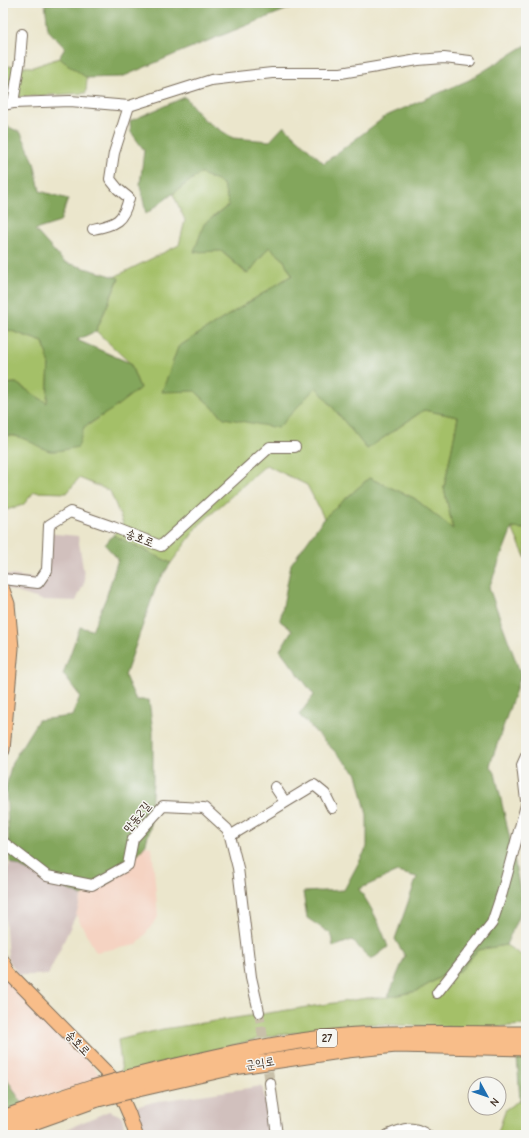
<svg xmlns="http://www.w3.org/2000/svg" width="529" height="1138" font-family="'Comic Neue','Poor Story',sans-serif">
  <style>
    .built { fill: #f5d3c2 }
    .industrial { fill: #d1c0bd }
    .green { fill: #a4c067; stroke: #707542 }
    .forest { fill: #83a65c; stroke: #5f683d }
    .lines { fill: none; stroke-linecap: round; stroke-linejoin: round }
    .minor-tunnel { stroke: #c8c0a9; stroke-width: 10; stroke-dasharray: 10 5; stroke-linecap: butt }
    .minor-casing { stroke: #796c5b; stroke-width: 12 }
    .major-casing { stroke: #796c5b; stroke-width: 15 }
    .highway-casing { stroke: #796c5b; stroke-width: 17 }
    .minor { stroke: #fff; stroke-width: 10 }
    .major { stroke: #f8bd89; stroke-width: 13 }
    .highway { stroke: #f8bd89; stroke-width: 15 }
    .highway-bridge-casing { stroke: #796c5b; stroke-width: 17; stroke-linecap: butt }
    .highway-bridge { stroke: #f8bd89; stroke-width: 15 }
    .labels { text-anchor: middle; stroke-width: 3; stroke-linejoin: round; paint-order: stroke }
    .shield { fill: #f6f6f2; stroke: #73675e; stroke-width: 1 }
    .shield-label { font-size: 11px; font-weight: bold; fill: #3b2a1e }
    .street-label { font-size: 12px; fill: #3b2a1e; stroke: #f6f6f2 }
  </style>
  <rect width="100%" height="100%" fill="#f6f6f2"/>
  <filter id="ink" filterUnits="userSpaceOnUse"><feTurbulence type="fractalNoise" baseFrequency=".025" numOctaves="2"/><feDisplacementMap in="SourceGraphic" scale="8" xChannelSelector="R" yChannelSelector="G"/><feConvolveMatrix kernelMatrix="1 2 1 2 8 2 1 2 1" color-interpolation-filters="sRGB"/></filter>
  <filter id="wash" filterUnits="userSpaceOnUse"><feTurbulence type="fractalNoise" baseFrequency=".012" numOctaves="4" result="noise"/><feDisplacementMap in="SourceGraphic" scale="16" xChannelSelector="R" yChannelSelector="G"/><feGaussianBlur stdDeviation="0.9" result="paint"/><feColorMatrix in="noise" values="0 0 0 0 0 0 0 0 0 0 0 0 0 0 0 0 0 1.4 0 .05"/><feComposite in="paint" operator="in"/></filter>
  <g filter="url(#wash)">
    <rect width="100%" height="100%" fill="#ebe6cc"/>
    <path class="built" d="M145 846 152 847 158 917 137 945 96 952 76 915 82 896 114 880Z
      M3 968 97 1071 102 1081 23 1103 20 1100 3 1072Z"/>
    <path class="industrial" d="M45 533 78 536 85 581 76 601 42 600 7 589 3 579V574L46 580Z
      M10 862 82 896 76 915 48 975H19L8 960 3 885Z
      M262 1086 274 1135H136L132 1108 153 1102Z
      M109 1111 122 1116 126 1135H53Z"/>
    <path class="green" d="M59 58 87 78 86 93 3 98V66L33 67Z
      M200 173 223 184 229 205 204 224 221 251 247 274 269 247 283 259 292 275 178 347 195 391 224 418 316 386 367 449 424 410 458 417 444 488 453 529 414 498 369 478 324 518 307 485 266 465 199 525 171 563 113 535 123 523 110 491 79 478 67 493 34 492 23 505 3 511V436C18 433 38 445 51 451 81 430 111 410 140 388L130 363 96 331 119 279 114 277 179 245 185 220 173 194Z
      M3 328 43 342 49 362 47 403 16 383 3 384Z
      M512 528 526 529V559Z
      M506 945 526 958V1025L475 1028 368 1024 270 1036 122 1073 118 1040 163 1029 367 998 388 997 417 991 444 975 460 971 478 949Z
      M520 1100 526 1108V1135H497L506 1109Z"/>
    <path class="forest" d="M45 3H303L185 50 122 77 87 78 59 58 65 48 48 30Z
      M526 45V529L512 528 489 588 521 675 490 765 495 773 512 848 523 906 506 945 478 950 460 971 444 975 417 991 388 997 405 956 395 939 417 877 397 872 359 889C372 908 381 926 388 947L371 960 352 940 333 947 331 934 307 918 303 892 344 890 367 847V815L357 774 299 715 314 695 280 650 292 630 280 621 291 564 324 518 369 478 414 498 453 529 444 488 458 417 424 410 367 449 316 387 278 428 224 418 195 391 162 392 178 347 292 275 283 259 269 247 248 274 221 251 194 252 204 224 229 205 223 184 200 173 146 214 140 185 144 150 131 132 130 121 185 97 204 120 233 138 270 141 284 126 324 163 386 116 469 80Z
      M3 124 21 133 34 162 40 191 68 199 60 222 35 230 64 262 119 278 96 331 77 340 130 363 140 388 113 409 84 427 78 447C72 448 56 452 50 451 35 447 21 432 3 436V384L16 383 47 403 49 362 43 342 3 328Z
      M113 535 171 563 157 584 125 676 136 700H149L153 732V780L150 829 145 846 114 880 82 896 10 862 6 788 12 762 38 720 72 716 80 696 63 674 80 627 92 630 106 598 118 559 105 545Z
      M517 1057H526V1108L520 1100Z
      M3 1072 20 1100 26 1106 3 1116Z"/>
  </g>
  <g filter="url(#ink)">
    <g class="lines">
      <path class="minor-tunnel" d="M259 1012 270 1083"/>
      <defs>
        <path id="minor" d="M13 103 20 60 22 34
          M3 105 13 103 70 101 129 106 211 80 272 73H341L418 60 444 58 470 61
          M93 229C116 224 123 222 129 198L118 189 110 179 114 153 129 106
          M3 579 38 583 47 570 49 525 70 512 113 527 161 546 270 447H295
          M526 756 522 765 526 801
          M275 787 285 802
          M230 836 314 785 325 794 332 808
          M3 842 47 876 92 885 128 865 133 839 163 806 204 808 227 829 230 836 238 868 251 977 259 1012
          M437 993 492 923 502 893 526 805
          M270 1083 277 1135
          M388 1135C404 1128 412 1125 427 1135"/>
        <path id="major" d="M3 590 8 604 12 648 3 750
          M3 961 9 973 114 1080 129 1114 136 1135"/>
        <path id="highway" d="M131 1077C201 1060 272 1042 344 1036 404 1032 465 1034 526 1034
          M138 1089 234 1067 347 1050 396 1045 526 1048
          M3 1118 28 1109 92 1088
          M3 1133 98 1099"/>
      </defs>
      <use href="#minor" class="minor-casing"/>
      <use href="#major" class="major-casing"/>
      <use href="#highway" class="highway-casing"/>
      <use href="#minor" class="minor"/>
      <use href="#major" class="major"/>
      <use href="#highway" class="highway"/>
      <defs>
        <path id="highway-bridge" d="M92 1088 131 1077
          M98 1099 138 1089"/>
      </defs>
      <use href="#highway-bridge" class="highway-bridge-casing"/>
      <use href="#highway-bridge" class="highway-bridge"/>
    </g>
  </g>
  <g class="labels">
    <rect class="shield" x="317" y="1029" width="20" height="18" rx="3"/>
    <g class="shield-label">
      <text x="327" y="1042">27</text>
    </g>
    <g class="street-label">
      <text transform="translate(140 538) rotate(22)" y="4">송호로</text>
      <text transform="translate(137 817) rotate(-51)" y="4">만동2길</text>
      <text transform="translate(78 1043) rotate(46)" y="4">송호로</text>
      <text transform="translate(260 1063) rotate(-9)" y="4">군익로</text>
    </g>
  </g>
  <rect width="529" height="1138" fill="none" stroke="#f6f6f2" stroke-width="16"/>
  <g transform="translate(487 1096) rotate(130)"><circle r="19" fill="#f6f6f2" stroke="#aba49d"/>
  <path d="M0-3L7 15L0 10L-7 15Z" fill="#1f6fb2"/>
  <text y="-6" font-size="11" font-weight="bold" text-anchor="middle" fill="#3b2a1e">N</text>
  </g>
</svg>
